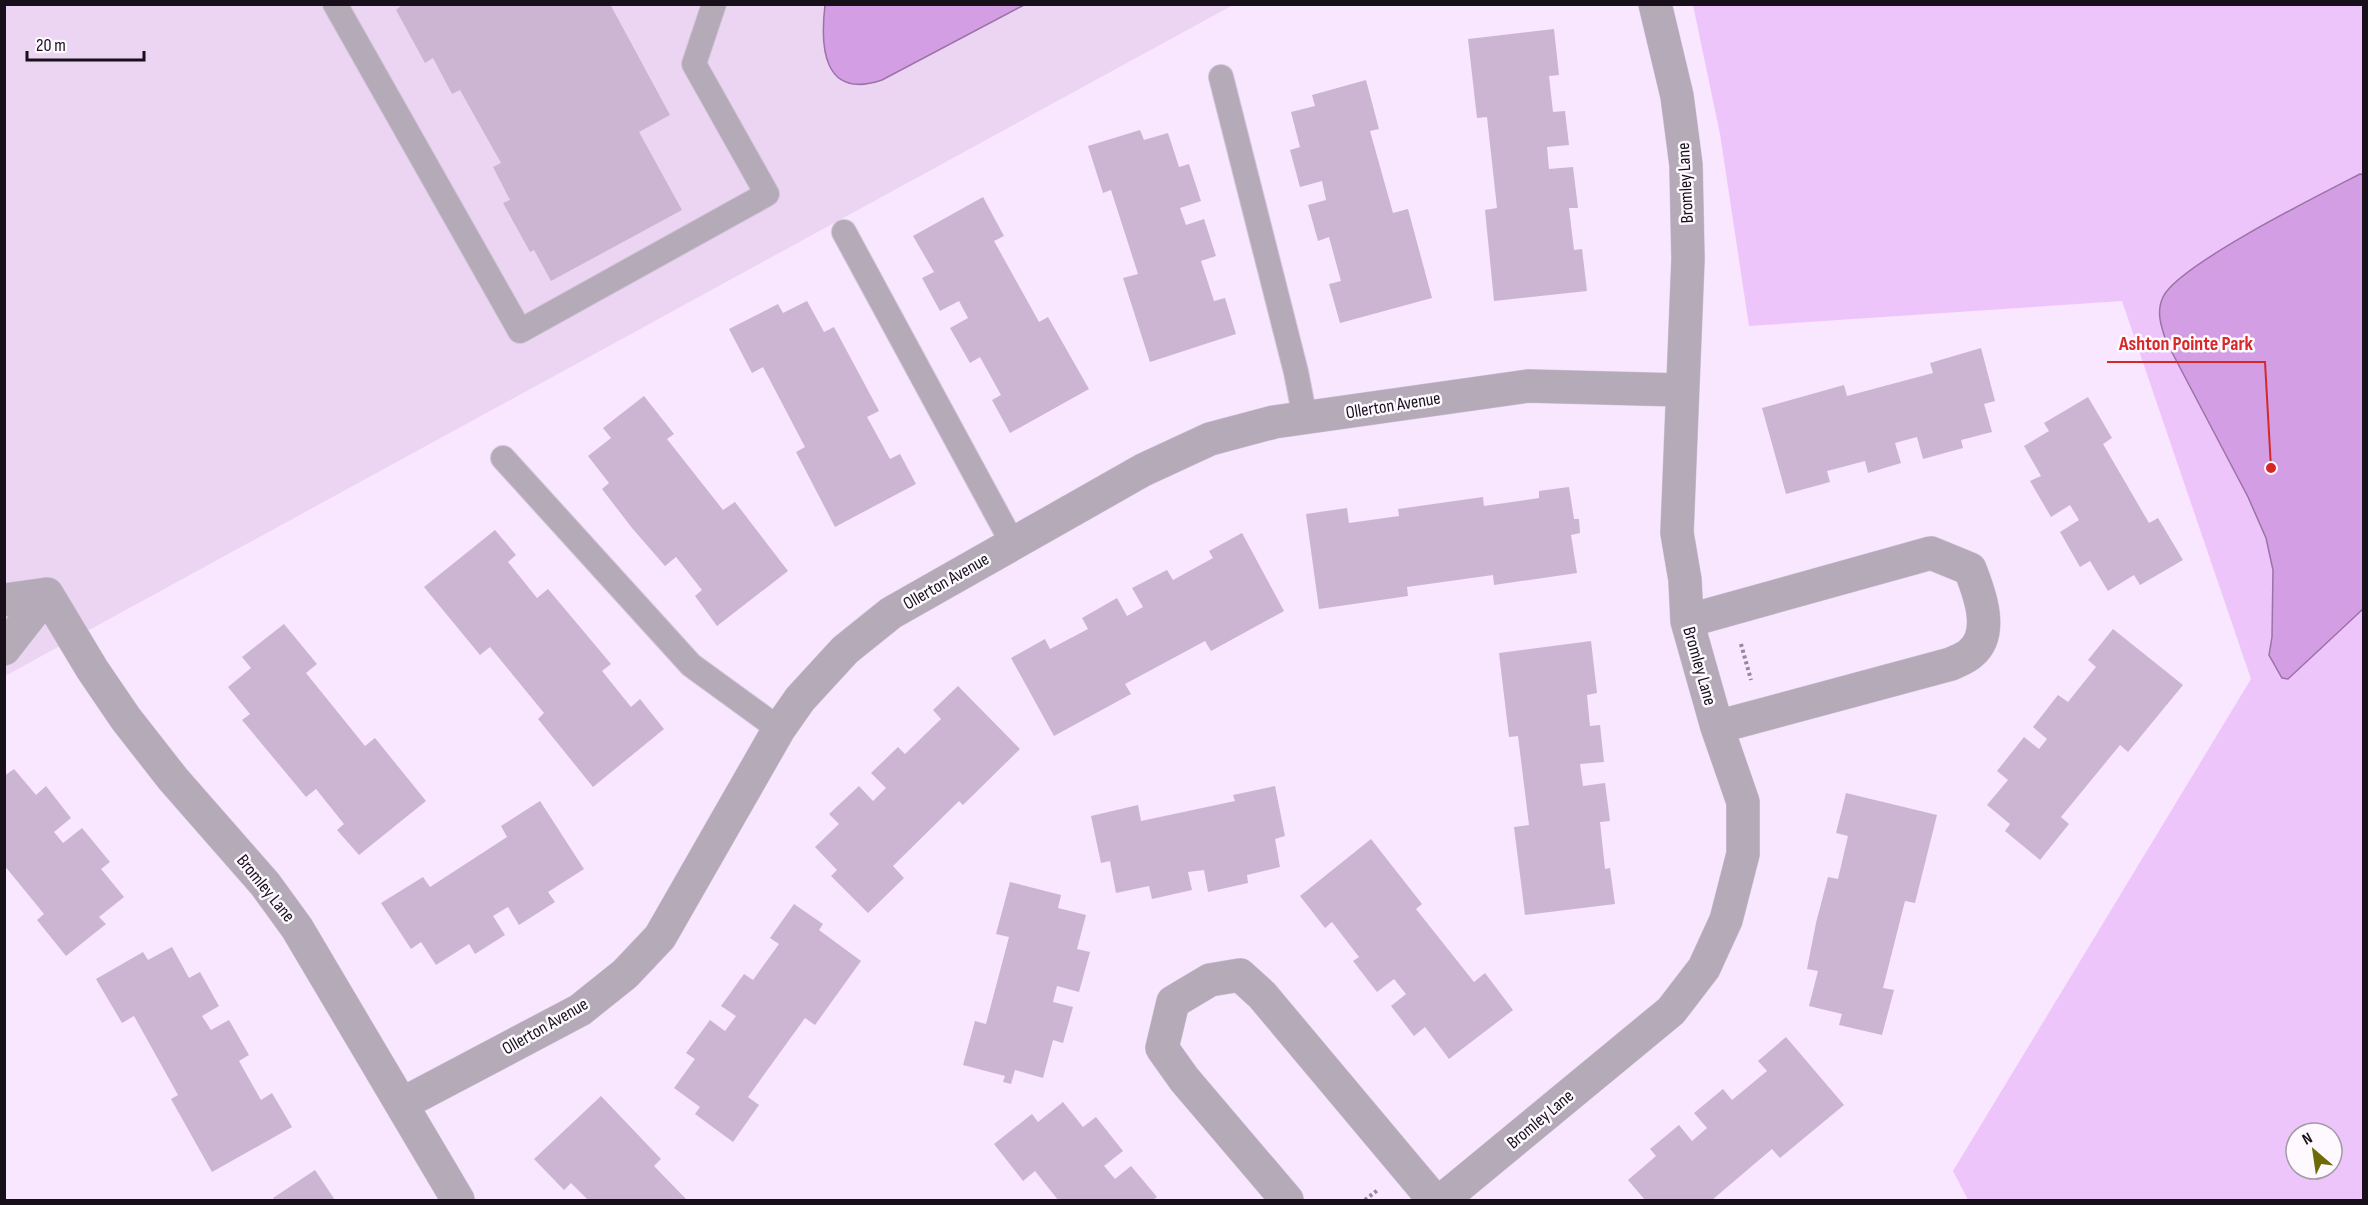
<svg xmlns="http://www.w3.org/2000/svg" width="2368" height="1205" font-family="'Sofia Sans Condensed',sans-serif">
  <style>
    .built { fill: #ebd5f2 }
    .green { fill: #eec5fb; fill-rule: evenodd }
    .water { fill: #d39ee3; stroke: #9b73a7; stroke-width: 1.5 }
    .building { fill: #ccb5d3 }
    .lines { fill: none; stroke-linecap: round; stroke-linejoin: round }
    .service-casing { stroke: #d5c4da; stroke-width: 26 }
    .minor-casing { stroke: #d5c4da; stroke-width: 34 }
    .path { stroke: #96889b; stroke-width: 4; stroke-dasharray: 3 3; stroke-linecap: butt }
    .service { stroke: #b4aab8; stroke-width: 24 }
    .minor { stroke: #b4aab8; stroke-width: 33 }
    .labels { text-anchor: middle; stroke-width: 5; stroke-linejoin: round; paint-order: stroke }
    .street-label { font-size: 18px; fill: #170f1a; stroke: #fdf9ff }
    .leader { fill: none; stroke: #d62828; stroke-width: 2 }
    .callout-dot { fill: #d62828; stroke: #fdf9ff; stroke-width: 2 }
    .callout-label { font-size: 20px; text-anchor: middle; font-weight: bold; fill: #d62828; stroke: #fdf9ff; stroke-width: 5; stroke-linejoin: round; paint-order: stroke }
  </style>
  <rect width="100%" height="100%" fill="#f9e6ff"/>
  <path class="built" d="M5 5H1233L5 676Z"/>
  <path class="green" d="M1693 5H2363V1200H1968L1953 1171 2251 679 2122 301 1749 326 1720 134ZM2296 1133H2332V1169H2296Z"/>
  <path class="water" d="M825 5V4L1024 5 882 80C823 100 820 47 825 5Z
    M2360 174 2364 175 2363 609 2288 679 2282 678 2269 655 2272 637 2273 570 2266 538 2248 497 2166 341C2161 326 2156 312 2163 297 2178 265 2323 193 2360 174Z"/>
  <path class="building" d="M403 4H610L670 115 639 132 682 210 551 281 534 250 530 252 503 203 510 200 493 167 501 163 460 90 452 94 433 58 425 63 396 10Z
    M1554 29 1559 75 1549 76 1553 112 1565 111 1569 145 1547 147 1549 169 1573 167 1578 208H1569L1574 250 1582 249 1587 291 1494 301 1485 210 1497 208 1487 117 1477 118 1468 39Z
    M1366 80 1379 129 1370 131 1393 213 1408 209 1432 298 1340 323 1329 284 1341 281 1329 237 1318 241 1308 205 1326 200 1322 181 1300 187 1290 150 1300 147 1291 112 1315 106 1312 95Z
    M1140 130 1144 140 1168 133 1179 167 1189 164 1201 201 1180 208 1186 225 1204 219 1216 256 1201 261 1214 301 1225 298 1236 334 1150 362 1123 278 1138 274 1111 190 1103 193 1088 146Z
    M983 197 1004 236 994 241 1039 322 1048 317 1089 389 1010 433 992 400 1001 395 980 357 970 363 950 328 968 318 959 301 940 311 922 278 934 272 913 236Z
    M807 301 824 332 834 327 879 411 867 417 890 459 900 454 916 484 835 527 796 452 805 447 763 367 752 373 729 329 778 304 783 313Z
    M1981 348 1995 401 1984 404 1992 432 1961 440 1963 448 1923 459 1917 437 1895 443 1901 463 1868 473 1865 461 1827 471 1830 482 1786 494 1762 408 1844 385 1847 396 1933 373 1930 363Z
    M644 396 674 434 667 439 723 510 735 502 788 571 717 626 695 596 702 590 676 557 665 566 632 528 602 489 609 483 588 456 611 438 603 428Z
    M2088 397 2112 438 2103 444 2149 523 2158 518 2183 560 2140 585 2134 575 2108 591 2090 561 2080 567 2060 532 2079 520 2070 505 2051 517 2030 481 2041 476 2024 446 2049 431 2044 423Z
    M1569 487 1574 519H1579L1580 533 1571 535 1577 573 1494 585 1493 575 1407 587 1408 596 1319 609 1306 514 1347 508 1349 523 1399 516 1398 509 1483 497 1484 506 1539 498V491Z
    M495 530 516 555 508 562 537 598 548 589 611 664 602 671 631 707 640 699 664 729 593 787 538 719 544 713 490 647 480 655 424 587Z
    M1242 533 1284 611 1211 651 1205 641 1125 684 1131 694 1054 736 1011 658 1045 639 1050 649 1088 629 1082 618 1117 598 1127 616 1143 607 1132 588 1167 570 1173 580 1213 558 1209 551Z
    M284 624 317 664 306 673 365 746 375 738 426 801 359 855 337 830 344 824 316 789 306 797 242 720 250 714 228 687 251 668 242 657Z
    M2113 629 2183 685 2128 752 2120 745 2061 817 2069 824 2040 860 2005 831 2010 824 1987 805 2008 780 1997 771 2024 737 2039 749 2047 739 2033 727 2058 695 2068 702 2096 667 2088 660Z
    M1591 641 1597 693 1587 695 1590 726 1600 725 1604 762 1580 764 1583 786 1605 783 1610 821 1600 822 1605 869 1610 868 1615 904 1525 915 1514 827 1529 825 1518 736 1509 737 1499 653Z
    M958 686 1020 749 963 805 959 801 893 866 904 878 868 913 831 876 837 870 815 847 839 824 829 814 859 786 873 801 886 788 871 773 898 747 905 754 941 719 933 710Z
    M14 769 36 795 46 786 71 818 54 832 63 843 82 828 110 862 101 869 124 897 99 917 106 924 66 956 37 920 44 914 4 865V776Z
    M1275 786 1285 836 1275 839 1280 867 1247 875 1248 883 1208 892 1204 870 1188 872 1192 890 1152 899 1149 886 1116 893 1110 861 1101 863 1091 816 1138 805 1141 821 1235 801 1233 795Z
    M1846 793 1937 815 1915 903 1905 901 1883 988 1894 990 1882 1035 1839 1025 1842 1014 1809 1006 1818 971 1807 969 1816 923 1828 877 1838 879 1848 836 1836 833Z
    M540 801 584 869 548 892 555 902 519 925 508 907 493 916 505 935 475 954 469 944 436 965 421 942 411 949 381 903 423 877 430 887 507 837 501 826Z
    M1371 839 1422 904 1416 909 1474 982 1485 973 1513 1010 1449 1059 1425 1027 1414 1036 1391 1006 1406 994 1394 979 1377 992 1353 961 1359 957 1332 922 1325 928 1300 896Z
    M1010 882 1061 895 1058 908 1086 915 1077 949 1090 952 1079 992 1057 986 1053 1002 1073 1007 1063 1043 1053 1040 1043 1078 1015 1070 1011 1084 1003 1082 1005 1076 963 1065 975 1021 986 1024 1009 937 996 934Z
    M794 904 823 924 819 930 861 961 815 1025 805 1018 748 1097 759 1105 733 1142 695 1114 700 1107 674 1088 695 1059 686 1053 710 1020 725 1031 736 1016 721 1006 744 974 753 980 779 944 770 938Z
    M172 947 189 978 200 972 219 1006 202 1016 211 1030 229 1020 249 1055 239 1061 261 1100 272 1093 292 1127 212 1172 171 1099 178 1095 134 1016 122 1023 96 979 143 952 148 960Z
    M1786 1037 1844 1105 1780 1158 1772 1149 1712 1200H1645L1628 1180 1656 1156 1650 1149 1679 1125 1692 1141 1707 1128 1694 1113 1723 1089 1732 1100 1767 1071 1758 1061Z
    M601 1096 661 1159 654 1166 687 1200H588L571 1183 564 1190 534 1159Z
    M1063 1102 1083 1127 1096 1117 1123 1151 1104 1166 1115 1179 1131 1166 1157 1197 1153 1200H1058L1035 1171 1023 1181 994 1144 1032 1114 1038 1122Z
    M315 1170 335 1200H275L273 1198Z"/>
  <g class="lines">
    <defs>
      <path id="service" d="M335 4 520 331 767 194 694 64 714 4
        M1221 77 1296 372 1305 418
        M844 232 1013 544
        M503 458 691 665 779 729"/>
      <path id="minor" d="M47 594 92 669 126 719 173 779 265 884 297 928 458 1200
        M4 600 47 594
        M1687 621 1931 553 1970 569C1979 592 1995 633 1971 653 1966 658 1957 661 1951 664L1717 727
        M4 649 47 594
        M402 1104 580 1010 625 974 660 937 779 729 800 699 845 650 891 613 1143 470 1210 439 1274 422 1528 386 1681 390
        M1287 1200 1184 1079 1162 1048 1173 1002 1210 980 1240 975 1262 995 1434 1200
        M1442 1200 1671 1011 1704 968 1726 920 1743 854V802L1717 727 1687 621 1685 580 1677 533 1688 259 1686 165 1677 96 1655 4"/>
    </defs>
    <use href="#service" class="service-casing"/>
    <use href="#minor" class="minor-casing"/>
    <path class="path" d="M1741 644 1751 680
      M1365 1200 1379 1189"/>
    <use href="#service" class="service"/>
    <use href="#minor" class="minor"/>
  </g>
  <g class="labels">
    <g class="street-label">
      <text transform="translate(1685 183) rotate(-93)" y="6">Bromley Lane</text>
      <text transform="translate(1393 405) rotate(-9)" y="6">Ollerton Avenue</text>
      <text transform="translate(946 581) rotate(-30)" y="6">Ollerton Avenue</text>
      <text transform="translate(1700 666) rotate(74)" y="6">Bromley Lane</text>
      <text transform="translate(266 888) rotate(51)" y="6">Bromley Lane</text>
      <text transform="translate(545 1026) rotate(-30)" y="6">Ollerton Avenue</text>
      <text transform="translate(1540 1119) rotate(-40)" y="6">Bromley Lane</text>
    </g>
  </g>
  <path class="leader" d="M2271 468L2265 362H2107"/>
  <circle class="callout-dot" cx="2271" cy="468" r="6"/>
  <g class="callout-label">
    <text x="2186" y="350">Ashton Pointe Park</text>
  </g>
  <rect width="2368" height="1205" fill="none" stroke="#170f1a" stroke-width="12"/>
  <g transform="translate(2314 1151) rotate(331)"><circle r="28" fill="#fdf9ff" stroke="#a19ba3" stroke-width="1.5"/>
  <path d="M0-4.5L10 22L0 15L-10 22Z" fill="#6d6a07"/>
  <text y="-9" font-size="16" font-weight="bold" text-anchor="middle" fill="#170f1a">N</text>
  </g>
  <path d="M27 51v9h117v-9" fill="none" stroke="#170f1a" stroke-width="3"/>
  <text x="36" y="51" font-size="18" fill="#170f1a" stroke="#fdf9ff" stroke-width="4.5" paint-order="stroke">20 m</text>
</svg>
